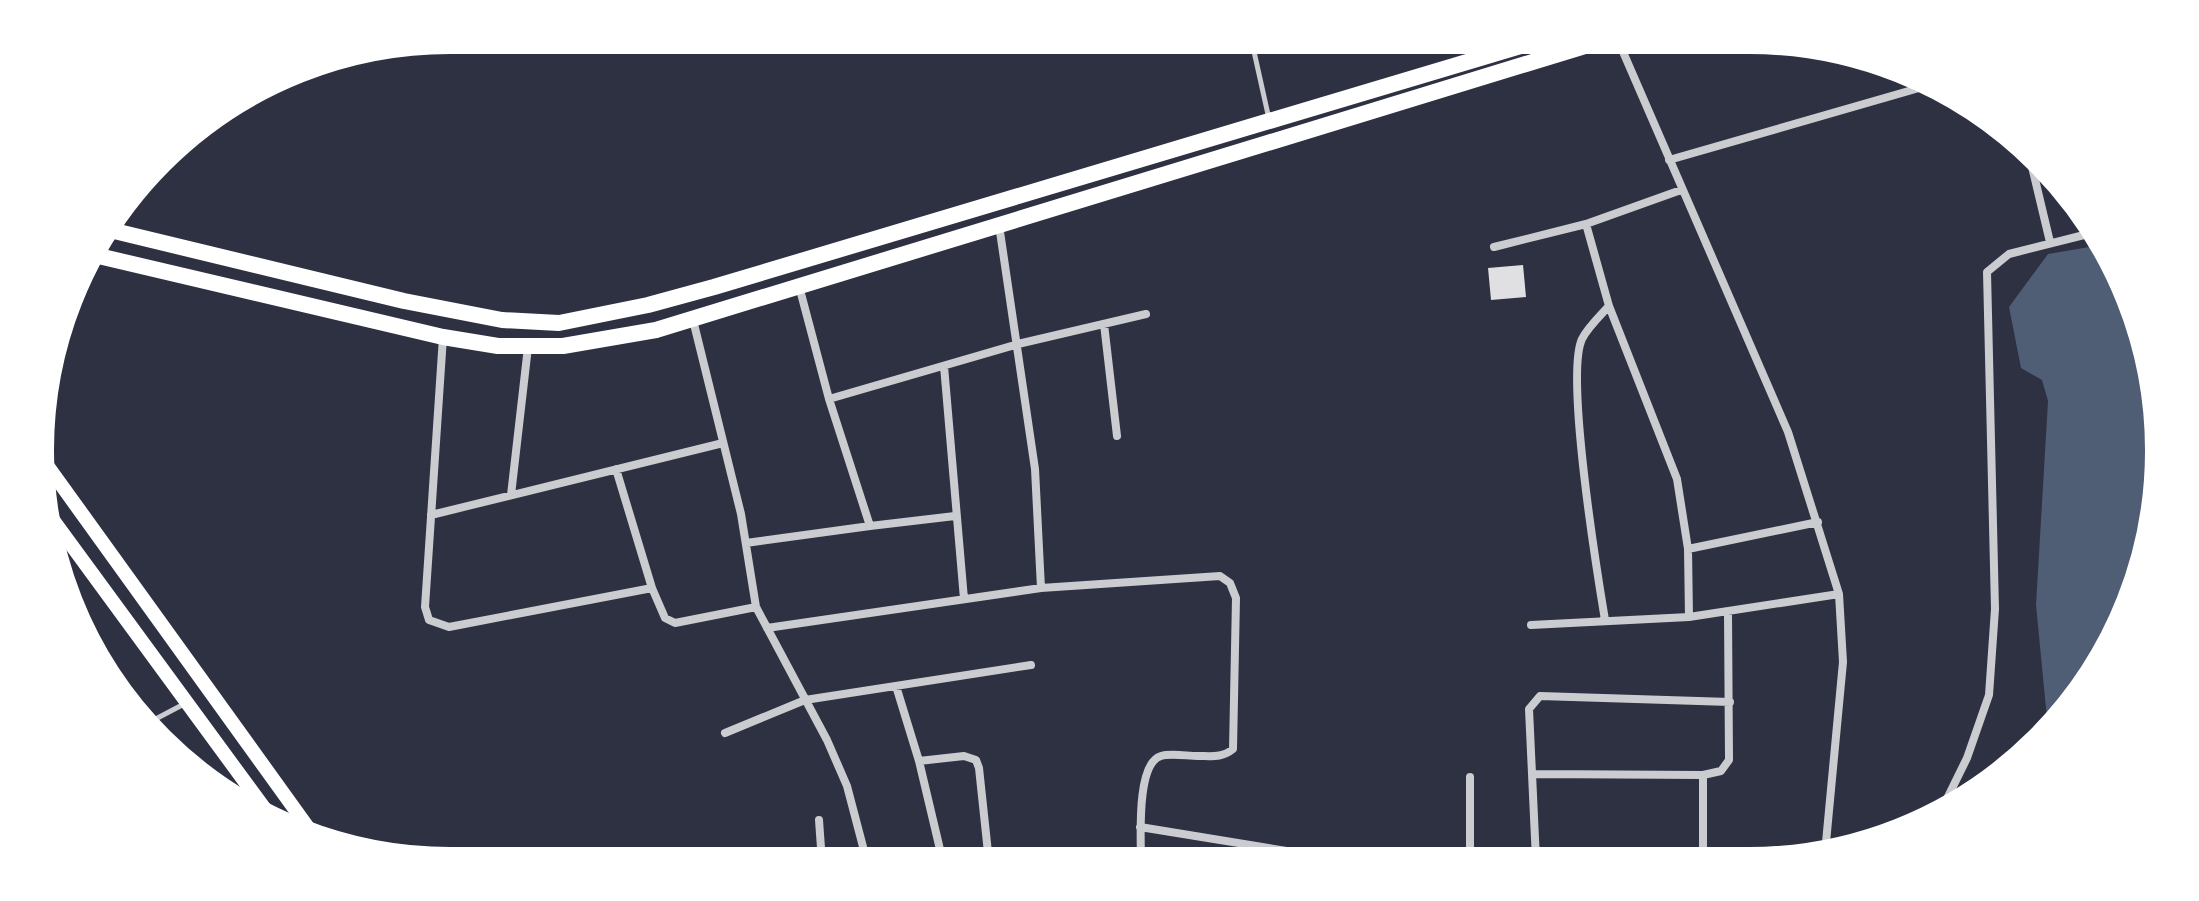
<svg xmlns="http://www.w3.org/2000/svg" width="2199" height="901" font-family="Literata,serif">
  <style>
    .water { fill: #4f5d75 }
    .building { fill: #e0e0e3 }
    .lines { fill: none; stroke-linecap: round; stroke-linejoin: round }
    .service { stroke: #caccd0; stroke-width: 5 }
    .minor { stroke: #caccd0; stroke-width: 8 }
    .secondary { stroke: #fff; stroke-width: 14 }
    .trunk { stroke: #fff; stroke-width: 16 }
    .rim { fill: none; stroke: #fff; stroke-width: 4 }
  </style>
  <rect width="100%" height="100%" fill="#2d3142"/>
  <path class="water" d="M2101 245 2118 268 2160 423 2139 583 2091 680 2048 729 2036 605 2048 401 2042 380 2021 368 2009 307 2048 254Z"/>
  <path class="building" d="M1523 265 1526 297 1491 300 1488 268Z"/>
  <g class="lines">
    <path class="service" d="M1251 38 1269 119
      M148 723 186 703"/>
    <path class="minor" d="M1617 38 1788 432 1839 594 1843 662 1825 853
      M2028 150 2050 242
      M1669 160 1926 86
      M1586 224 1609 306 1677 479 1688 549 1689 617
      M999 225 1035 469 1041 588
      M1494 247 1586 224 1681 190
      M693 320 741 514 756 607 827 740 847 786 867 862
      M1104 324 1117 436
      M443 337 425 607 429 620 449 627 652 588 616 469
      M944 366 964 599
      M829 399 1018 344 1146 314
      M511 495 528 347
      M431 515 723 443
      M870 526 955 516
      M746 543 870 526 829 399 799 286
      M1688 549 1818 522
      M652 588 665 618 675 623 756 607
      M1605 620C1597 572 1565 375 1582 339 1588 327 1600 316 1609 306
      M1531 625 1689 617 1839 594
      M767 628 1041 588 1220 576 1230 583 1236 598 1233 749C1222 758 1212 756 1198 756 1187 756 1171 753 1161 756 1136 763 1141 840 1141 861
      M896 686 919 761
      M725 733 805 700 1031 665
      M1534 774 1703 775 1721 771 1729 760 1728 613
      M1470 777V860
      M1939 815 1967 758 1989 695 1995 609 1987 272 2009 254 2092 233
      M819 820 822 862
      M1140 827 1336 859 1469 851
      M1536 860 1529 709 1540 696 1730 702
      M1703 860V775
      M765 862 766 855
      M943 862 919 761 964 756 976 760 979 768 989 862"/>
    <path class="secondary" d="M44 461 317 840
      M45 509 270 816"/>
    <path class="trunk" d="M106 229 404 301 502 320 559 323 648 305 714 287 1547 38
      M90 254 443 337 498 346H563L656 330 1611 38"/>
  </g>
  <path d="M0 0H2199V901H0ZM450 52H1749A398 398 0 0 1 2147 450V451A398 398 0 0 1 1749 849H450A398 398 0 0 1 52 451V450A398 398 0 0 1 450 52Z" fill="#fff" fill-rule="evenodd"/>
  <path class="rim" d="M450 52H1749A398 398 0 0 1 2147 450V451A398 398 0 0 1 1749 849H450A398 398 0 0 1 52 451V450A398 398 0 0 1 450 52Z"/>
</svg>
